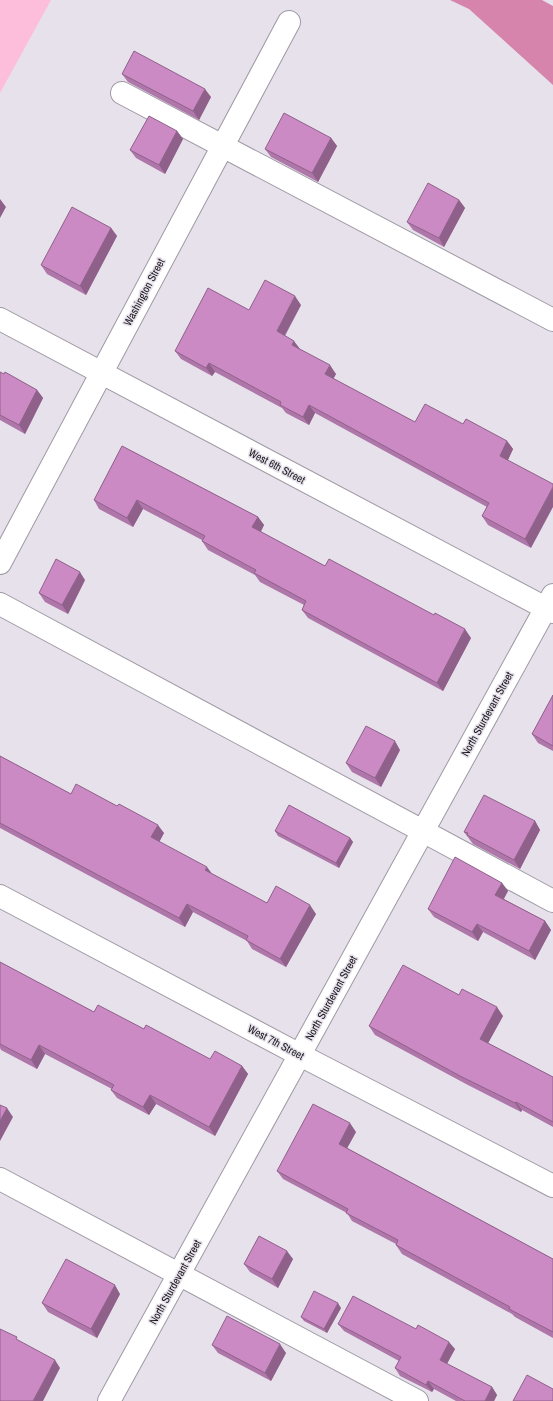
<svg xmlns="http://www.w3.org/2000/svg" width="553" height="1401" font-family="'Archivo Narrow',sans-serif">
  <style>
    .green { fill: #fdbedb }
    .forest { fill: #d684ab }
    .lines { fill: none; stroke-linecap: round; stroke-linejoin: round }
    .minor-casing { stroke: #9f99a4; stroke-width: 24 }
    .minor { stroke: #fff; stroke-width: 22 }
    .wall { fill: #af77a9 }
    .shaded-wall { fill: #8f618a }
    .building { fill: #cc8ac5; stroke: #8f618a }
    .labels { text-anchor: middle; stroke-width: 3; stroke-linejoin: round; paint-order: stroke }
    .street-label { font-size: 11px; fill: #1a181c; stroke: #e7e1ec }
  </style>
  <rect width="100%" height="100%" fill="#e7e1ec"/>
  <path class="green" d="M0 0H51L0 93Z"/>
  <path class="forest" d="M450 0H542L553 6V85L469 9Z"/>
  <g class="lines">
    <defs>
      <path id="minor" d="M122 93 553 320
        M0 319 553 612
        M0 563 289 22
        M0 604 553 901
        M0 896 300 1055 553 1186
        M0 1179 417 1401
        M109 1401 553 595"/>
    </defs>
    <use href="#minor" class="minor-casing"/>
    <use href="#minor" class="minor"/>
  </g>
  <path class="wall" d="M122 74 211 97 199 120 128 82Z
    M177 131 183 139 165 174 136 158 130 150Z
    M331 138 337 146 318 182 271 157 265 149Z
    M459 200 465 208 444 247 413 230 407 222Z
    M111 228 117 236 86 295 47 274 41 265Z
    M301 305 285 336 300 349 336 374 333 379 415 422 463 424 507 441 513 449 508 460 531 548 488 525 482 516 487 507 315 413 309 425 286 413 282 408 215 372 212 376 181 359 175 351 249 310Z
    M0 372 37 390 43 398 25 434 0 420Z
    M122 446 258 517 264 525 261 532 325 566 471 638 443 691 308 618 302 610 304 605 260 582 255 575 208 550 202 541V540L143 509 133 527 99 509 94 500Z
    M85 580 68 614 45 602 39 593Z
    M553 695V751L538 743 532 734Z
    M400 750 381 787 352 772 346 763Z
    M0 756 71 794 164 833 159 842 212 874 267 903 316 914 286 967 252 949 247 941 193 912 185 927 0 828Z
    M535 821 540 830 520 869 473 844 464 832Z
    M275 831 350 838 353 842 339 868 278 836Z
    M502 883 508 891 504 899 545 921 551 930 535 960 483 932 478 941 434 917 428 909Z
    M0 962 94 1012 144 1029 210 1059 242 1066 248 1074 215 1136 156 1104 149 1115 117 1098 111 1090 112 1089 45 1054 37 1069 1 1050 0 1048Z
    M459 995 503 1016 488 1043 553 1077V1127L522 1110 521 1112 466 1084 375 1035 369 1026Z
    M356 1132 347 1148 553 1259V1338L515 1317 512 1314 402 1254 396 1245V1244L352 1221 347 1213 283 1179 277 1171Z
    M293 1259 278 1288 250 1272 244 1264Z
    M120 1294 97 1338 48 1312 42 1303Z
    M341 1308 327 1333 304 1321 301 1317Z
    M338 1324 416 1329 455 1349 447 1364 492 1387 497 1395 494 1401H456L434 1389 432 1392 400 1376 395 1368 399 1361 344 1331Z
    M212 1345 286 1353 271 1381 218 1353Z"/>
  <path class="shaded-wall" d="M205 89 211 97 199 120 193 111Z
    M177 131 183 139 165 174 159 165Z
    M331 138 337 146 318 182 312 173Z
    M0 199 6 207 0 218Z
    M459 200 465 208 444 247 439 238Z
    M111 228 117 236 86 295 80 286Z
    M295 296 301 305 282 340 277 331Z
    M294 341 300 349 292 345Z
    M209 363 215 372 212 376 206 368Z
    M330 365 336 374 331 383 325 374Z
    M37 390 43 398 25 434 19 425Z
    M309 405 315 413 309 425 303 417Z
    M507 441 513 449 506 464 500 456Z
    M553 487V507L531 548 525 539Z
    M137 500 143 509 133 527 127 518Z
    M258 517 264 525 258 536 252 527Z
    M80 572 85 580 68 614 62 605Z
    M465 629 471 638 443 691 437 683Z
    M395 741 400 750 381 787 375 778Z
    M535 821 540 830 520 869 514 860Z
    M158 825 164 833 157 846 151 837Z
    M350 838 353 842 339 868 336 863Z
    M207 867 213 875 205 870Z
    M502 883 508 891 501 903 495 895Z
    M187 904 193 912 185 927 179 918Z
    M310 905 316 914 286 967 280 959Z
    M545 921 551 930 535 960 529 951Z
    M477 924 483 932 478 941 472 932Z
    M497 1007 503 1016 486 1047 480 1039Z
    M39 1045 45 1054 37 1069 31 1060Z
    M242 1066 248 1074 215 1136 209 1127Z
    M150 1095 156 1104 149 1115 143 1107Z
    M516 1102 522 1110 521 1112 515 1103Z
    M7 1108 13 1117 0 1141V1121Z
    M350 1123 356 1132 345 1152 339 1144Z
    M287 1251 293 1259 278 1288 272 1279Z
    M115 1285 120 1294 97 1338 91 1329Z
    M338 1303 341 1308 327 1333 324 1329Z
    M449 1342 455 1349 445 1367 440 1360Z
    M280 1344 286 1353 271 1381 265 1373Z
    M55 1360 60 1368 43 1401H33Z
    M428 1381 434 1389 432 1392 426 1385Z
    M492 1387 497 1395 494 1401H485Z"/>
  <path class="building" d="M134 51 205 89 193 111 122 74Z
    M284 113 331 138 312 173 265 149Z
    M149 116 177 131 159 165 130 150Z
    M428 183 459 200 439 238 407 222Z
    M72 207 111 228 80 286 41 265Z
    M265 280 295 296 277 331 294 341 292 345 330 365 325 374 415 422 425 404 463 424 466 419 507 441 500 456 553 484V487L525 539 482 516 489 503 309 405 303 417 280 405 281 402 209 363 206 368 175 351 208 288 249 310Z
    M0 372 4 374 5 372 37 390 19 425 0 415Z
    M122 446 258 517 252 527 325 566 329 559 434 615 435 613 465 629 437 683 302 610 306 601 254 573 256 570 202 541 205 536 137 500 127 518 94 500Z
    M56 559 80 572 62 605 39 593Z
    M553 695V746L532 734Z
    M366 726 395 741 375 778 346 763Z
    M0 756 71 794 76 784 117 806 119 804 158 825 151 837 207 867 205 870 267 903 276 886 310 905 280 959 246 940 248 936 187 904 179 918 0 823Z
    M484 795 535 821 514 860 467 835 468 833 464 832Z
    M289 805 350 838 336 863 275 831Z
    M455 857 502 883 495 895 545 921 529 951 477 924 472 932 428 909Z
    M0 962 94 1012 98 1005 144 1029 146 1025 210 1059 215 1051 242 1066 209 1127 150 1095 143 1107 111 1090 114 1085 39 1045 31 1060 0 1044Z
    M403 965 459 995 462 989 497 1007 480 1039 553 1077V1122L516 1102 515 1103 460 1076 369 1026Z
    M313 1104 350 1123 339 1144 553 1259V1332L509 1309 510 1307 396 1245 398 1240 346 1213 348 1209 277 1171Z
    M0 1105 7 1108 0 1121Z
    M259 1236 287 1251 272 1279 244 1264Z
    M66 1259 115 1285 91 1329 42 1303Z
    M314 1291 338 1303 324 1329 301 1317Z
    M353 1296 416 1329 418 1325 449 1342 440 1360 492 1387 485 1401H465L428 1381 426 1385 395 1368 401 1357 338 1324Z
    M227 1316 280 1344 265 1373 212 1345Z
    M0 1329 17 1337 16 1339 55 1360 33 1401H0Z
    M527 1375 553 1389V1401H513Z"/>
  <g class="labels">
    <g class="street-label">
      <text transform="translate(144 292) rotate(-62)" y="4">Washington Street</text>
      <text transform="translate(277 466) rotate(28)" y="4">West 6th Street</text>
      <text transform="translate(487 714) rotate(-61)" y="4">North Sturdevant Street</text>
      <text transform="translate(331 998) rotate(-61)" y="4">North Sturdevant Street</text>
      <text transform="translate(276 1042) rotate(28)" y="4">West 7th Street</text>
      <text transform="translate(175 1282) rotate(-61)" y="4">North Sturdevant Street</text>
    </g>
  </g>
</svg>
